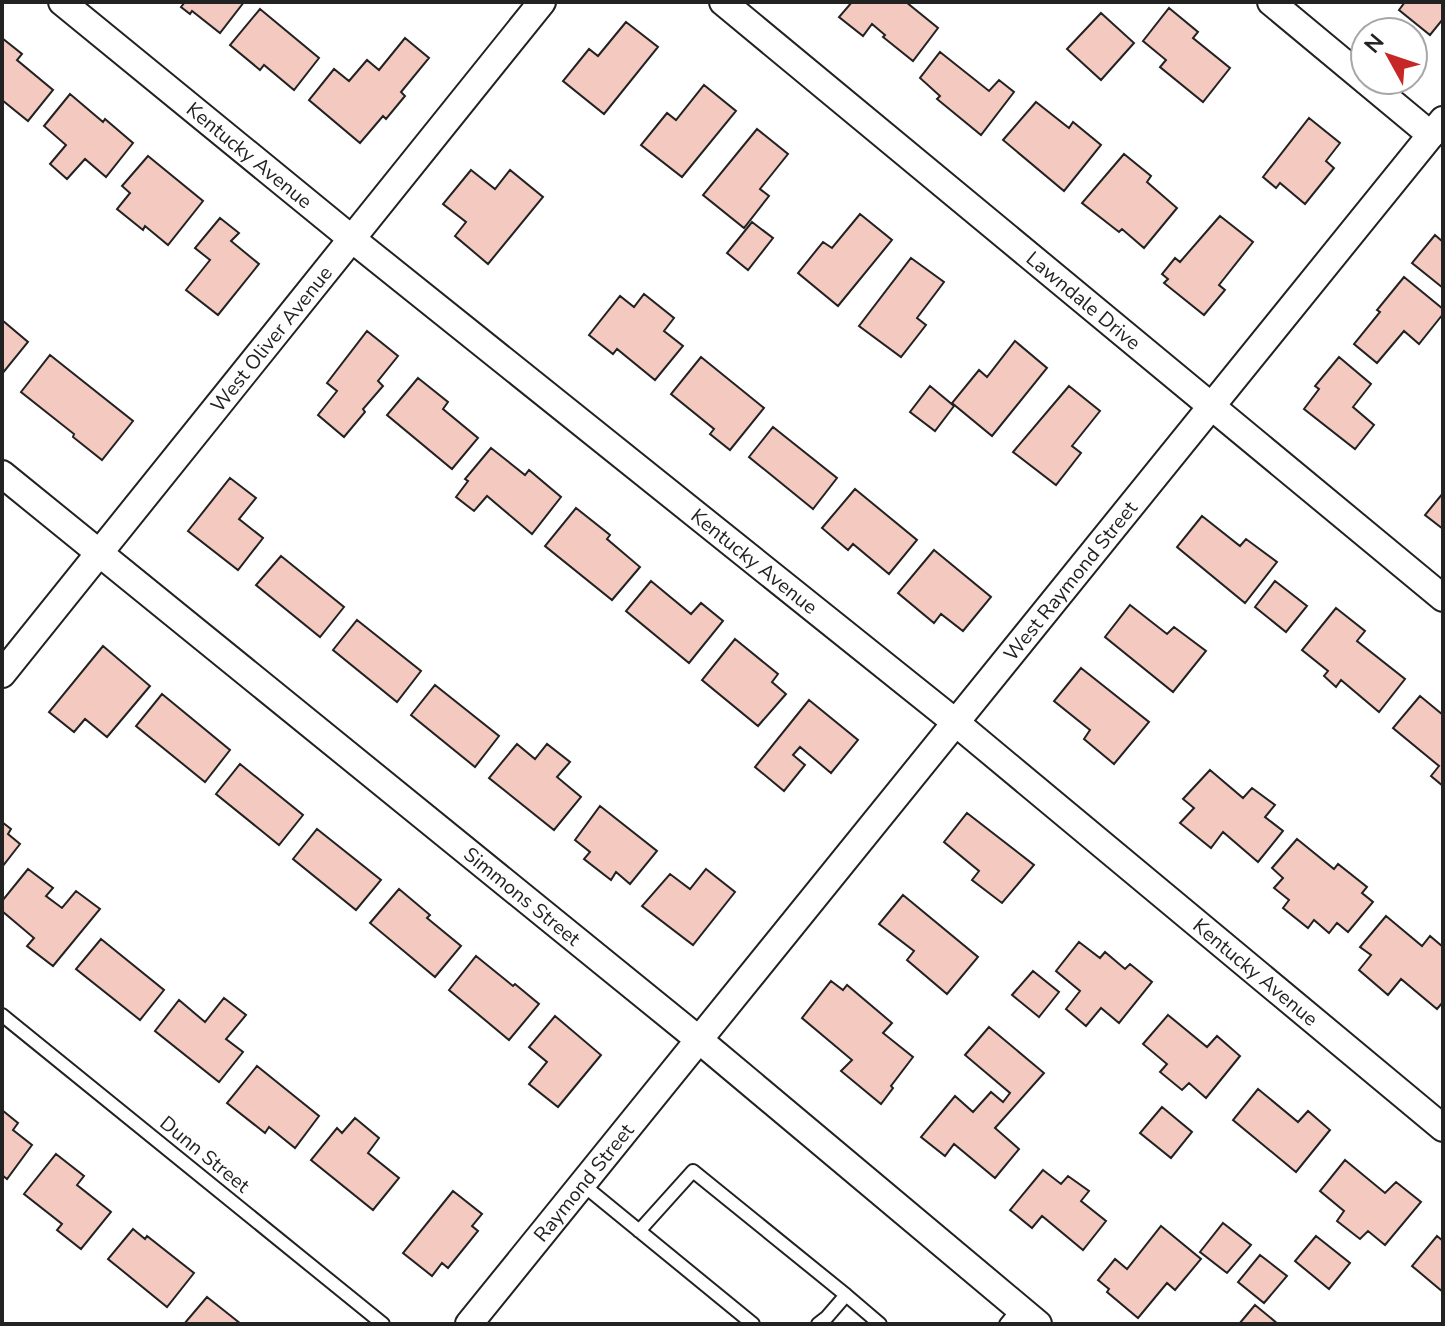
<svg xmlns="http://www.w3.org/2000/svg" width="1445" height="1326" font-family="'Nunito Sans',sans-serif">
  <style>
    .building { fill: #f3c9c0; stroke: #222; stroke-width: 2 }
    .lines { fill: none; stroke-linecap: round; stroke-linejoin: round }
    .service-casing { stroke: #222; stroke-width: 16 }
    .minor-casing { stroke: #222; stroke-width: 30 }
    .service { stroke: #fff; stroke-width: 12 }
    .minor { stroke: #fff; stroke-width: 26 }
    .labels { text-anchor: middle; stroke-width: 6; stroke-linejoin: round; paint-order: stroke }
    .street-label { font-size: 20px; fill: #222; stroke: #fff }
  </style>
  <rect width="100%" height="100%" fill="#fff"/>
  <path class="building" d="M185 2H244L220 33 192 11 190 14 181 7Z
    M852 2H906L938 28 913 61 883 37 885 35 872 24 863 36 839 17Z
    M1405 2H1443V19L1430 35 1399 10Z
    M1169 8 1198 32 1193 38 1230 68 1203 102 1160 67 1166 60 1143 41Z
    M260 9 319 58 294 90 264 65 260 70 230 45Z
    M1101 13 1134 43 1101 80 1067 49Z
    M626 22 658 47 604 114 563 81 589 49 598 56Z
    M2 38 22 54 17 60 53 90 28 121 2 100Z
    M405 38 429 58 401 92 405 96 386 119 383 116 360 143 309 100 334 69 349 81 367 60 379 70Z
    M940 52 989 91 999 80 1014 92 981 135 937 99 940 96 920 78Z
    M704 85 736 111 682 177 641 145 667 113 676 120Z
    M70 94 103 122 105 119 133 143 106 177 85 159 67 179 50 164 66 145 44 126Z
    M1036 102 1069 128 1073 122 1101 145 1064 191 1003 140Z
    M1309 118 1340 143 1326 161 1334 168 1305 204 1280 183 1276 188 1263 177Z
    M757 129 788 154 760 189 769 196 744 228 703 195Z
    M1124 154 1151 176 1147 182 1177 208 1144 248 1122 229 1119 232 1082 203Z
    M148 156 203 201 168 245 145 226 143 230 117 209 130 193 122 186Z
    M471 170 495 189 510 170 543 197 488 264 455 236 466 222 443 204Z
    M860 214 892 240 838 306 798 273 823 242 832 248Z
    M1220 216 1253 242 1219 285 1225 290 1204 315 1164 283 1168 279 1162 274 1175 258 1180 262Z
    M220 218 239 233 231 241 259 264 218 315 186 290 210 260 195 248Z
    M752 222 773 238 748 270 727 253Z
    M1435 235 1443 242V288L1412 263Z
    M911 258 944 282 917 318 926 325 901 357 859 326Z
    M1404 277 1443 309V314L1419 344 1404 331 1377 363 1354 344 1380 312 1377 310Z
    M644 294 674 318 664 331 683 346 655 380 617 349 613 354 589 335 620 296 634 307Z
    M2 320 28 342 2 374Z
    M367 331 398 356 378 381 383 386 363 409 365 412 344 437 318 415 337 391 327 383Z
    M1015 341 1047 368 992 436 952 403 979 370 987 377Z
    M50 355 133 421 102 460 73 437 74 434 21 392Z
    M701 357 764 408 730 450 710 434 714 429 671 394Z
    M1339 357 1371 384 1353 407 1374 425 1355 449 1304 409 1319 389 1315 386Z
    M418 378 448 402 443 409 478 438 452 469 387 415Z
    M930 386 954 406 935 431 910 412Z
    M1069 386 1100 411 1072 446 1081 453 1056 485 1013 452Z
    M773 427 837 478 813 509 749 457Z
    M491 448 525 475 529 470 561 497 532 534 487 496 474 511 456 497 468 481 465 479Z
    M230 478 256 498 239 519 263 538 238 570 188 531Z
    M855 489 917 540 889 574 853 544 848 550 822 528Z
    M1443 493V529L1425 515Z
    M576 508 610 535 607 539 640 567 612 600 545 546Z
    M1202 516 1240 546 1246 539 1277 562 1245 603 1177 547Z
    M934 550 991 597 963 631 941 614 934 623 898 593Z
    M281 556 344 607 320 637 256 585Z
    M651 581 691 614 701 603 723 621 689 663 626 611Z
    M1275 581 1307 606 1286 632 1255 607Z
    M1130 605 1167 634 1174 627 1206 651 1173 692 1105 637Z
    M1336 608 1365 631 1357 641 1405 679 1379 712 1341 680 1336 687 1324 676 1328 671 1302 650Z
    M357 620 421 671 397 702 333 650Z
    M735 639 778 674 772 682 786 694 758 726 702 680Z
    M103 646 150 686 107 737 85 719 74 732 49 712Z
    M1081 668 1149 722 1114 764 1084 739 1090 730 1054 701Z
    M435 685 499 736 475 767 411 715Z
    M162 694 230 750 205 782 136 726Z
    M1420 696 1443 715V786L1431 776 1439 766 1393 728Z
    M809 700 858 740 831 773 800 747 793 755 805 765 784 791 755 767Z
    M517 744 535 759 547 744 570 762 557 777 581 797 554 830 489 778Z
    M240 764 303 815 279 845 216 794Z
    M1210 770 1243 798 1252 788 1275 805 1265 817 1283 831 1258 862 1223 832 1211 848 1180 823 1194 808 1183 799Z
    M600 806 657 851 630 884 616 872 611 880 584 859 590 852 575 840Z
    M967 813 1034 865 1002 903 972 880 979 871 944 842Z
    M2 822 11 829 8 834 20 844 2 867Z
    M317 829 381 880 356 910 293 859Z
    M1297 839 1334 869 1338 864 1367 887 1362 893 1373 902 1348 932 1337 923 1329 933 1314 920 1308 928 1283 908 1289 900 1274 888 1283 878 1272 868Z
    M28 869 53 888 46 896 62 908 76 891 100 909 53 966 27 946 34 938 2 911V901Z
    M706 869 735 892 693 945 642 906 670 874 690 889Z
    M399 889 430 915 427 918 461 946 435 977 370 923Z
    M903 895 978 957 947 994 907 960 914 951 879 924Z
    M1386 916 1422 946 1430 936 1443 947V1002L1437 1009 1401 979 1388 995 1359 970 1371 955 1360 947Z
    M101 939 164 990 140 1020 76 969Z
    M1079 942 1100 958 1105 952 1125 969 1130 964 1152 982 1119 1023 1101 1008 1086 1026 1066 1009 1080 991 1056 971Z
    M476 956 513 986 515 984 539 1004 509 1040 449 990Z
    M1033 971 1059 992 1039 1017 1012 995Z
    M831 981 843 990 847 985 892 1023 883 1033 913 1057 891 1086 893 1088 881 1104 841 1071 852 1060 802 1018Z
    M224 998 246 1015 226 1039 243 1052 219 1082 155 1031 179 1000 205 1022Z
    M1168 1015 1207 1047 1217 1036 1240 1056 1206 1098 1189 1083 1182 1090 1160 1072 1167 1064 1143 1044Z
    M555 1016 601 1055 558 1107 529 1084 547 1062 529 1047Z
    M989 1027 1044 1073 995 1128 1019 1149 995 1178 954 1144 945 1156 921 1137 955 1096 973 1112 991 1092 1003 1102 1010 1093 965 1055Z
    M257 1066 319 1116 295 1148 269 1127 265 1133 227 1103Z
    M1258 1089 1298 1122 1308 1111 1330 1130 1296 1172 1233 1120Z
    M1162 1107 1192 1132 1171 1158 1140 1133Z
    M2 1110 18 1123 13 1130 32 1145 7 1179 2 1175Z
    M355 1118 379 1138 368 1153 399 1178 373 1210 311 1160 337 1128 342 1133Z
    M56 1154 84 1176 77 1185 111 1212 81 1249 57 1230 62 1224 24 1194Z
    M1345 1160 1385 1193 1396 1182 1421 1202 1385 1245 1368 1231 1360 1239 1337 1221 1344 1211 1320 1191Z
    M1043 1170 1061 1184 1068 1176 1089 1191 1081 1201 1106 1221 1083 1250 1042 1216 1032 1228 1010 1210Z
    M453 1191 482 1214 472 1226 478 1231 448 1268 442 1263 432 1276 403 1253Z
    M1223 1223 1251 1245 1227 1273 1200 1252Z
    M1161 1226 1201 1259 1175 1290 1167 1283 1138 1318 1107 1292 1109 1289 1098 1280 1115 1259 1127 1269Z
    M133 1229 145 1239 147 1236 194 1273 167 1307 108 1259Z
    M1316 1236 1350 1263 1329 1289 1295 1261Z
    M1437 1236 1443 1241V1292L1412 1266Z
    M1260 1255 1287 1276 1264 1303 1238 1282Z
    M207 1297 241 1324H184Z
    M1255 1305 1278 1324H1239Z"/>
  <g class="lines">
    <defs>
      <path id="service" d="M2 1015 383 1324
        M582 1184 753 1324
        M639 1231 693 1171 846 1295
        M818 1324 827 1317 846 1295 880 1324
        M1006 1324 1019 1308"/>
      <g id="minor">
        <path id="s1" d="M62 2 352 239 955 722 1443 1128"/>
        <path id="s2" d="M723 2 1443 598"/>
        <path d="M1271 2 1431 135"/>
        <path id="s3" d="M2 474 698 1039 1038 1324"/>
        <path id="s4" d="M2 674 542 2"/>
        <path id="s5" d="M469 1324 1443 120"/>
      </g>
    </defs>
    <use href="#service" class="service-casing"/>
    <use href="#minor" class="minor-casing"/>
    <use href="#service" class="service"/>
    <use href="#minor" class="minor"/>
  </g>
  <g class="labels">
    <g class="street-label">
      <text dy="7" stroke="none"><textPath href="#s1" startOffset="242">Kentucky Avenue</textPath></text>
      <text dy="7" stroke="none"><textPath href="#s2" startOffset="468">Lawndale Drive</textPath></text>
      <text dy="7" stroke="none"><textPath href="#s4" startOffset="430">West Oliver Avenue</textPath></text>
      <text dy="7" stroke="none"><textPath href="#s1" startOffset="890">Kentucky Avenue</textPath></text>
      <text dy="7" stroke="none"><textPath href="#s5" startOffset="956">West Raymond Street</textPath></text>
      <text dy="7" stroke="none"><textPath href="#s3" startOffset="670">Simmons Street</textPath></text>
      <text dy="7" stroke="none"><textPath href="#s1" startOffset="1538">Kentucky Avenue</textPath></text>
      <text transform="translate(205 1154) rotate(39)" y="7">Dunn Street</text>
      <text dy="7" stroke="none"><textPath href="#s5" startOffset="182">Raymond Street</textPath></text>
    </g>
  </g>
  <rect width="1445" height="1326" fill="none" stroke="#222222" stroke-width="8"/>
  <g transform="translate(1389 56) rotate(310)"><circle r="38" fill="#ffffff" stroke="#a7a7a7" stroke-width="2"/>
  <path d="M0-6L14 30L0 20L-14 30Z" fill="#c62828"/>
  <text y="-12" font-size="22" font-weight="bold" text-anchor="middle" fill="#222222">N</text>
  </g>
</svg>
